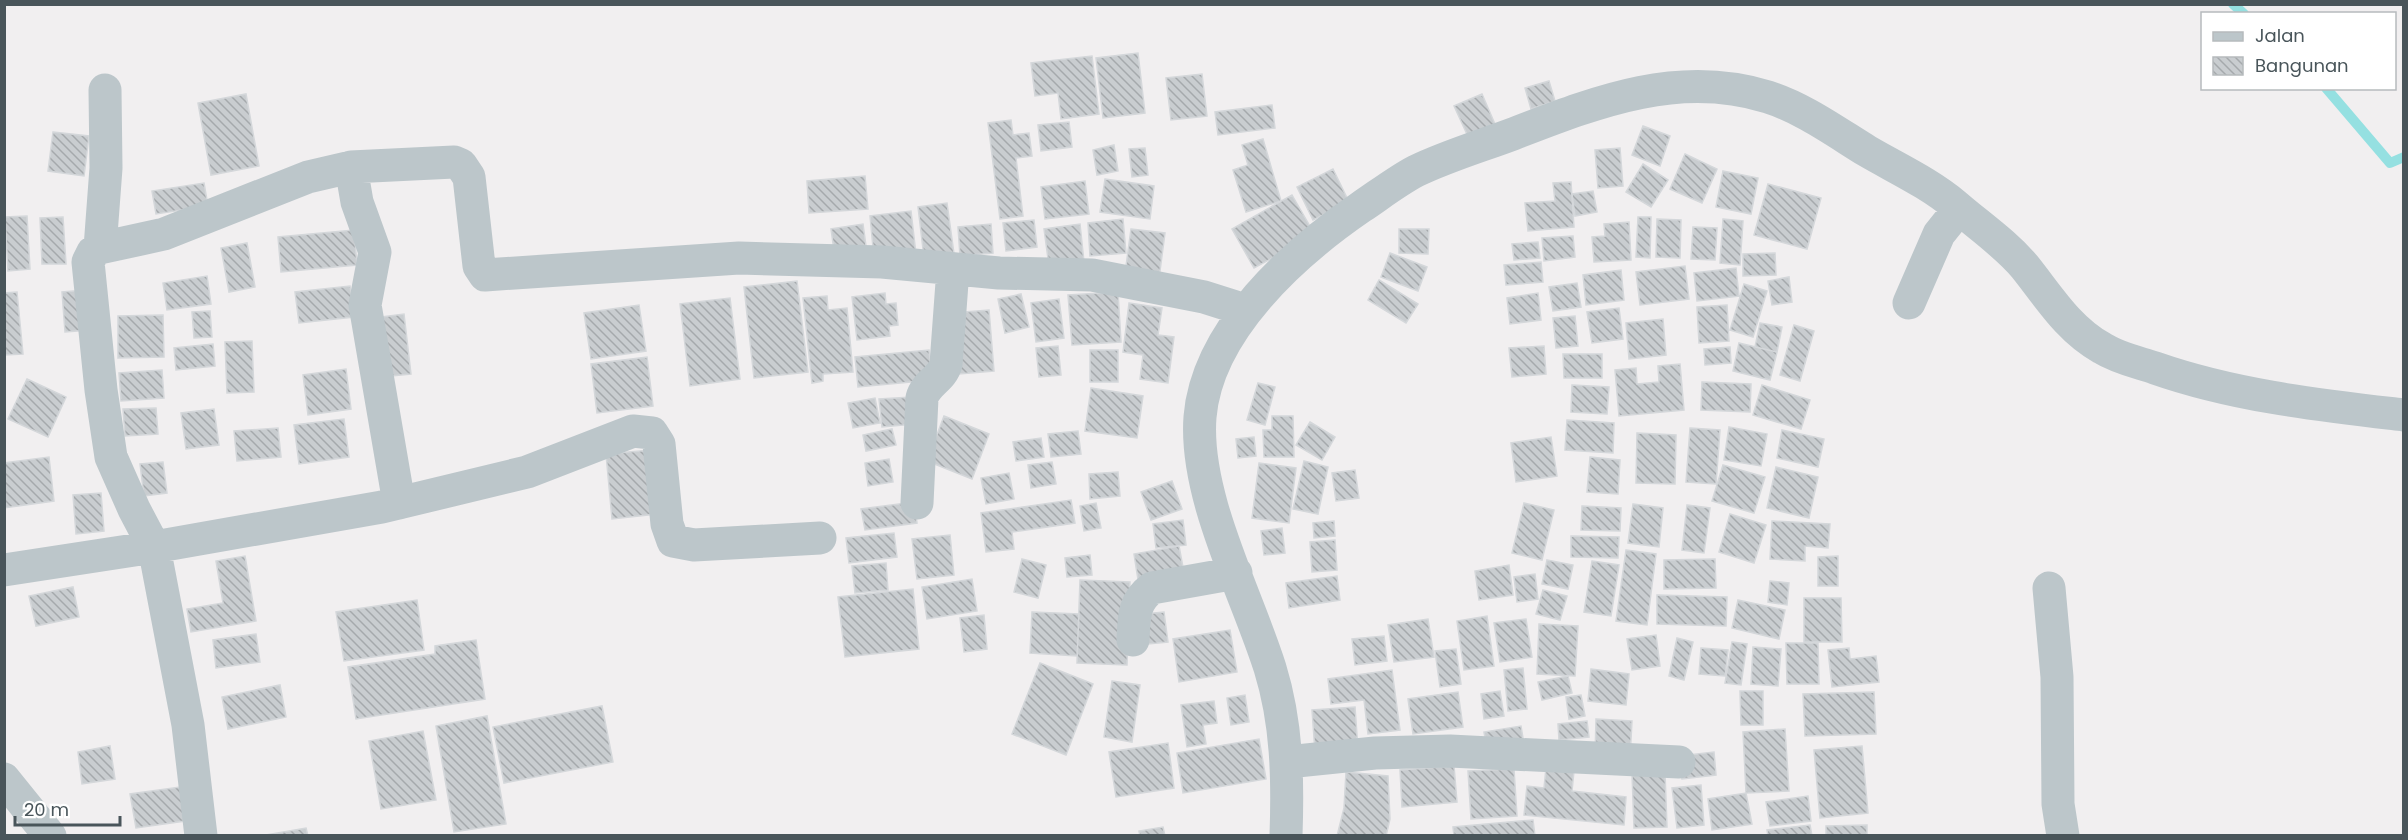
<svg xmlns="http://www.w3.org/2000/svg" width="2408" height="840" font-family="Poppins,sans-serif">
  <style>
    .lines { fill: none; stroke-linecap: round; stroke-linejoin: round }
    .stream { stroke: #95e0e1; stroke-width: 10 }
    .building { fill: url(#building-back-hatch); stroke: #d4d7da; stroke-width: 1.5 }
    .street { stroke: #bcc6ca; stroke-width: 33 }
  </style>
  <defs>
    <pattern id="building-back-hatch" width="6" height="6" patternUnits="userSpaceOnUse" patternTransform="scale(1.5)"><rect width="6" height="6" fill="#c9cdd0"/><path d="M-1 5l2 2M0 0l6 6M5-1l2 2" fill="none" stroke="#a5a9ac"/></pattern>
  </defs>
  <rect width="100%" height="100%" fill="#f1eff0"/>
  <g class="lines">
    <path class="stream" d="M2233 4 2244 14
      M2326 88 2390 163 2404 157"/>
  </g>
  <path class="building" d="M1138 53 1145 113 1103 118 1096 58Z
    M1092 56 1099 114 1061 119 1058 93 1035 96 1031 63Z
    M1202 74 1207 116 1171 120 1166 78Z
    M1549 81 1555 101 1531 109 1525 88Z
    M246 94 259 166 211 175 198 103Z
    M1482 94 1498 131 1471 143 1454 106Z
    M1272 105 1275 128 1218 135 1215 112Z
    M1011 120 1013 135 1029 133 1032 156 1016 158 1023 216 1000 219 988 123Z
    M1069 122 1072 147 1041 151 1038 125Z
    M1643 126 1670 136 1660 166 1632 155Z
    M53 132 89 136 84 176 48 171Z
    M1263 139 1281 201 1246 212 1233 170 1248 165 1242 145Z
    M1114 145 1118 171 1097 175 1093 150Z
    M1145 148 1148 175 1132 177 1129 149Z
    M1620 148 1623 186 1598 188 1595 150Z
    M1685 154 1717 169 1702 203 1670 189Z
    M1643 164 1668 180 1651 207 1626 192Z
    M1333 169 1349 202 1313 220 1297 187Z
    M1723 171 1758 178 1751 214 1716 207Z
    M865 176 868 209 809 213 807 181Z
    M1105 179 1154 186 1150 219 1100 212Z
    M1085 181 1089 214 1045 219 1041 187Z
    M1571 182 1574 227 1528 231 1525 203 1555 201 1553 183Z
    M204 183 208 206 156 214 152 191Z
    M1768 184 1821 198 1807 249 1754 235Z
    M1593 191 1597 212 1575 216 1572 194Z
    M1292 195 1315 235 1254 268 1232 229Z
    M947 203 955 261 925 266 918 207Z
    M911 211 916 254 874 258 870 216Z
    M27 216 30 269 8 271 5 217Z
    M63 217 66 264H42L40 218Z
    M1638 217H1651L1650 258 1636 257Z
    M1123 219 1126 253 1090 256 1088 223Z
    M1657 219 1681 220 1680 258 1656 257Z
    M1723 219 1743 221 1740 265 1720 263Z
    M1034 220 1037 247 1006 251 1003 223Z
    M1629 222 1631 260 1594 262 1592 237 1605 236 1604 224Z
    M863 224 867 253 835 258 831 229Z
    M991 224 993 253 960 256 958 227Z
    M1080 224 1084 262 1049 266 1044 229Z
    M1693 227 1717 228 1715 260 1691 259Z
    M1131 229 1165 233 1158 286 1124 281Z
    M1399 229H1429L1428 254 1399 253Z
    M354 230 357 265 281 272 278 237Z
    M1573 236 1575 257 1544 261 1542 238Z
    M1538 242 1540 258 1514 260 1512 244Z
    M247 243 255 287 229 292 221 248Z
    M1390 253 1427 267 1418 291 1381 277Z
    M1775 253 1776 275 1743 276V254Z
    M1541 262 1543 282 1506 285 1504 265Z
    M1685 266 1689 299 1640 305 1636 272Z
    M1736 268 1739 296 1697 301 1694 273Z
    M1621 270 1624 300 1586 305 1583 275Z
    M207 276 211 304 167 310 163 283Z
    M1789 277 1792 302 1772 305 1768 281Z
    M1379 280 1418 304 1406 323 1368 300Z
    M797 281 808 372 754 378 744 287Z
    M1577 283 1581 307 1553 311 1549 287Z
    M1744 284 1767 291 1753 337 1730 330Z
    M350 286 354 317 299 323 295 292Z
    M86 290 90 330 65 332 62 292Z
    M17 292 23 354 4 355V293Z
    M1118 292 1121 342 1072 345 1068 295Z
    M885 293 886 304 896 303 898 325 889 326 890 336 857 340 852 297Z
    M1538 293 1541 320 1510 324 1507 298Z
    M1021 294 1029 327 1005 333 998 299Z
    M827 296 828 310 847 308 853 372 823 374V381L812 383 803 298Z
    M730 298 740 379 690 386 680 304Z
    M1059 299 1064 338 1036 342 1031 303Z
    M1129 303 1162 308 1158 335 1174 337 1168 383 1140 379 1143 355 1123 352Z
    M639 305 646 351 591 359 584 313Z
    M1727 305 1729 341 1699 343 1697 307Z
    M1619 308 1623 339 1592 343 1587 312Z
    M989 310 994 371 959 374 952 313Z
    M210 311 212 337 194 338 192 312Z
    M404 314 411 374 381 377 374 318Z
    M163 315 164 357 118 358V316Z
    M1575 316 1578 346 1556 348 1553 318Z
    M1663 319 1666 355 1629 359 1626 323Z
    M1760 323 1782 327 1777 352 1755 347Z
    M1794 325 1814 331 1800 381 1780 375Z
    M252 341 254 392 227 393 225 342Z
    M1739 343 1777 352 1770 380 1733 371Z
    M213 344 215 366 176 370 174 348Z
    M1058 346 1061 375 1039 377 1036 348Z
    M1544 346 1546 374 1512 377 1509 348Z
    M1730 347 1731 363 1705 365 1704 349Z
    M929 350 932 380 858 387 855 357Z
    M1090 350H1118V382H1090Z
    M1563 354H1602V378H1564Z
    M647 357 653 406 597 413 591 364Z
    M1680 364 1684 410 1619 416 1615 370 1636 368 1637 384 1659 382 1658 366Z
    M346 369 351 409 308 415 303 375Z
    M162 370 164 398 121 401 119 373Z
    M27 379 66 397 48 437 8 419Z
    M1702 382 1751 384 1750 412 1701 410Z
    M1258 383 1275 387 1265 425 1247 420Z
    M1572 385 1609 387 1607 414 1571 412Z
    M1762 385 1810 400 1801 429 1753 415Z
    M1091 388 1143 396 1137 438 1085 431Z
    M912 397 914 424 882 427 879 399Z
    M875 398 880 423 853 428 848 403Z
    M156 408 158 434 125 436 123 409Z
    M214 409 219 445 186 449 181 413Z
    M944 416 989 434 972 479 927 461Z
    M1272 416H1293L1294 457H1264L1263 430H1272Z
    M344 419 349 457 299 464 294 425Z
    M1567 420 1614 423 1613 453 1565 450Z
    M1310 422 1335 437 1322 460 1296 445Z
    M1729 427 1767 434 1761 466 1724 460Z
    M278 428 281 457 237 461 234 431Z
    M1690 428 1720 430 1716 484 1686 482Z
    M892 429 896 445 866 451 863 435Z
    M1782 430 1824 439 1818 467 1777 458Z
    M1078 431 1081 454 1051 457 1048 434Z
    M1637 433 1676 435 1675 484 1636 483Z
    M1254 437 1256 456 1238 458 1236 439Z
    M1551 437 1557 476 1516 482 1511 443Z
    M1041 438 1044 457 1016 461 1013 442Z
    M651 450 657 514 612 519 606 454Z
    M49 457 54 501 4 508V463Z
    M1590 457 1620 460 1618 494 1587 492Z
    M889 459 893 482 868 486 865 463Z
    M1304 461 1328 467 1318 514 1293 509Z
    M163 462 167 493 144 496 140 464Z
    M1052 462 1056 484 1031 488 1028 465Z
    M1259 463 1296 468 1289 523 1252 518Z
    M1723 465 1765 477 1754 513 1712 501Z
    M1776 467 1818 477 1809 518 1767 508Z
    M1355 470 1359 498 1336 501 1332 473Z
    M1118 472 1120 496 1090 499 1089 474Z
    M1009 473 1014 499 986 504 981 478Z
    M1172 481 1182 509 1151 520 1141 492Z
    M101 493 104 531 76 534 73 495Z
    M1071 500 1075 523 1012 532 1014 549 986 552 981 513Z
    M914 502 917 523 865 530 861 509Z
    M1096 503 1101 528 1084 531 1080 506Z
    M1524 503 1554 510 1542 560 1512 553Z
    M1633 504 1663 508 1659 547 1628 543Z
    M1687 505 1710 508 1704 553 1682 550Z
    M1582 506 1621 508 1620 531 1581 530Z
    M1730 514 1766 525 1754 563 1719 552Z
    M1183 520 1186 545 1156 548 1153 524Z
    M1334 521 1335 536 1314 538 1313 523Z
    M1772 521 1830 524 1828 548 1805 546V561L1770 559Z
    M1282 528 1285 553 1264 555 1261 531Z
    M894 533 897 557 849 563 846 538Z
    M950 535 954 575 917 579 912 539Z
    M1571 536 1619 537 1618 558 1571 557Z
    M1335 540 1337 570 1312 572 1310 542Z
    M1179 546 1185 578 1139 586 1134 554Z
    M1626 550 1656 554 1647 625 1616 621Z
    M1090 555 1092 575 1067 577 1065 558Z
    M245 556 256 621 191 632 187 609 223 603 216 561Z
    M1838 556V586H1818V557Z
    M1022 559 1046 565 1038 598 1014 592Z
    M1715 559 1716 588 1664 589V560Z
    M1547 560 1573 565 1568 589 1542 584Z
    M1592 561 1619 565 1611 616 1584 612Z
    M886 563 888 590 855 593 852 566Z
    M1509 565 1513 595 1479 600 1475 571Z
    M1535 574 1538 599 1517 602 1514 577Z
    M1337 576 1340 600 1289 608 1286 583Z
    M972 579 977 611 927 619 922 587Z
    M1080 580 1130 582 1127 665 1077 663Z
    M1770 581 1789 583 1787 605 1768 602Z
    M73 587 79 617 36 626 29 596Z
    M913 589 919 649 845 657 838 597Z
    M1543 590 1567 596 1560 620 1536 614Z
    M1657 595 1727 597 1726 626 1657 624Z
    M1804 598H1841L1842 642H1804Z
    M417 600 424 650 344 661 336 612Z
    M1738 600 1785 610 1779 639 1732 628Z
    M1032 612 1079 614 1077 656 1030 653Z
    M1164 612 1168 642 1148 644 1144 614Z
    M984 615 987 649 964 652 960 618Z
    M1487 616 1494 666 1464 670 1457 621Z
    M1428 619 1434 657 1394 662 1388 625Z
    M1526 619 1532 657 1500 662 1494 623Z
    M1539 624 1578 626 1575 676 1537 674Z
    M1230 630 1237 672 1179 682 1173 639Z
    M256 634 260 662 216 668 213 640Z
    M1656 635 1660 666 1632 670 1627 639Z
    M1384 636 1387 661 1355 665 1352 639Z
    M1677 638 1693 642 1684 680 1669 676Z
    M476 640 485 699 356 719 348 667 435 654V646Z
    M1732 642 1747 644 1741 685 1725 683Z
    M1786 643H1818L1819 684H1787Z
    M1753 647 1781 649 1778 686 1751 684Z
    M1701 648 1728 650 1725 676 1699 674Z
    M1849 648 1850 659 1876 656 1879 682 1832 687 1828 650Z
    M1456 649 1461 684 1440 687 1435 651Z
    M1040 663 1093 684 1066 755 1012 734Z
    M1523 668 1527 709 1508 711 1504 670Z
    M1591 669 1629 674 1626 705 1588 701Z
    M1392 670 1400 730 1368 734 1364 700 1331 704 1328 679Z
    M1568 676 1572 693 1542 700 1538 682Z
    M1112 681 1140 685 1132 742 1104 737Z
    M280 685 286 717 228 729 222 697Z
    M1500 691 1504 716 1484 719 1481 694Z
    M1740 691H1763V725H1741Z
    M1458 692 1463 727 1413 734 1408 699Z
    M1874 692 1876 734 1805 736 1803 694Z
    M1245 695 1249 722 1231 725 1227 698Z
    M1581 695 1585 716 1569 719 1566 697Z
    M1214 701 1217 723 1203 725 1206 744 1187 747 1181 705Z
    M602 706 613 762 504 783 493 727Z
    M1355 707 1358 749 1315 752 1312 710Z
    M487 716 506 824 454 832 436 726Z
    M1596 719 1632 721 1630 758 1595 757Z
    M1587 721 1589 737 1559 740 1558 724Z
    M1521 726 1524 744 1487 749 1484 732Z
    M1785 729 1789 791 1746 793 1743 732Z
    M423 731 436 800 381 809 369 741Z
    M1259 739 1266 779 1183 793 1177 753Z
    M1168 743 1174 788 1116 797 1109 752Z
    M110 746 115 779 82 784 78 752Z
    M1862 746 1868 813 1820 818 1814 750Z
    M1714 752 1716 775 1682 779 1680 756Z
    M1454 766 1457 802 1402 807 1400 770Z
    M1546 768 1574 771 1572 791 1626 797 1624 825 1524 815 1527 786 1544 788Z
    M1514 769 1517 816 1471 819 1468 771Z
    M1346 772 1388 776 1390 819 1386 836H1337L1344 808Z
    M1665 773 1667 827 1634 828 1632 774Z
    M1701 785 1704 825 1677 828 1672 788Z
    M180 787 185 821 136 828 130 794Z
    M1746 793 1752 824 1712 830 1708 799Z
    M1808 796 1811 821 1770 826 1766 802Z
    M1533 820 1535 836H1454L1453 827Z
    M1810 825 1812 836H1768L1767 830Z
    M1867 825V836H1826V826Z
    M1163 827 1165 836H1140L1139 831Z
    M306 828 308 836H260Z"/>
  <g class="lines">
    <path class="street" d="M351 167 357 202 375 252 365 305 399 503
      M100 248 106 168 105 90
      M1909 303 1939 234 1959 209
      M917 503 922 398C926 383 942 379 946 364L953 269
      M4 570 154 547 382 507 527 472 633 431 652 433 659 444 667 524 673 541 694 545 820 538
      M2049 588 2057 677 2058 804 2063 836
      M1133 640C1134 618 1133 602 1152 588L1236 573
      M1287 762 1375 753 1450 751 1679 762
      M4 779 50 836
      M201 836 188 725 154 547 134 509 111 457 101 390 88 262 93 252 100 248 164 234 308 177 351 167 454 162 461 165 469 177 479 266 485 275 739 258 882 262 999 273 1092 275 1204 297 1245 310
      M1286 836C1288 778 1287 723 1270 668 1246 592 1194 496 1200 417 1207 330 1294 253 1361 207 1379 195 1397 181 1416 171 1447 156 1481 146 1513 134 1596 102 1678 69 1768 97 1803 108 1836 132 1867 151 1896 168 1929 183 1955 205 1978 225 2006 244 2025 267 2049 297 2068 329 2102 348 2118 358 2137 362 2155 368 2235 396 2319 405 2404 415"/>
  </g>
  <rect width="2408" height="840" fill="none" stroke="#49555a" stroke-width="12"/>
  <rect x="2201" y="12" width="195" height="78" fill="#ffffff" stroke="#b6bbbd" stroke-width="1.5"/>
  <rect x="2213" y="32" width="30" height="9" fill="#bcc6ca" stroke="#b6bbbd" stroke-width="1.5"/>
  <text x="2255" y="42" font-size="18" fill="#49555a">Jalan</text>
  <rect x="2213" y="57" width="30" height="18" fill="url(#building-back-hatch)" stroke="#b6bbbd" stroke-width="1.5"/>
  <text x="2255" y="72" font-size="18" fill="#49555a">Bangunan</text>
  <path d="M15 816v9h105v-9" fill="none" stroke="#49555a" stroke-width="3"/>
  <text x="24" y="816" font-size="18" fill="#49555a" stroke="#ffffff" stroke-width="4.5" paint-order="stroke">20 m</text>
</svg>
